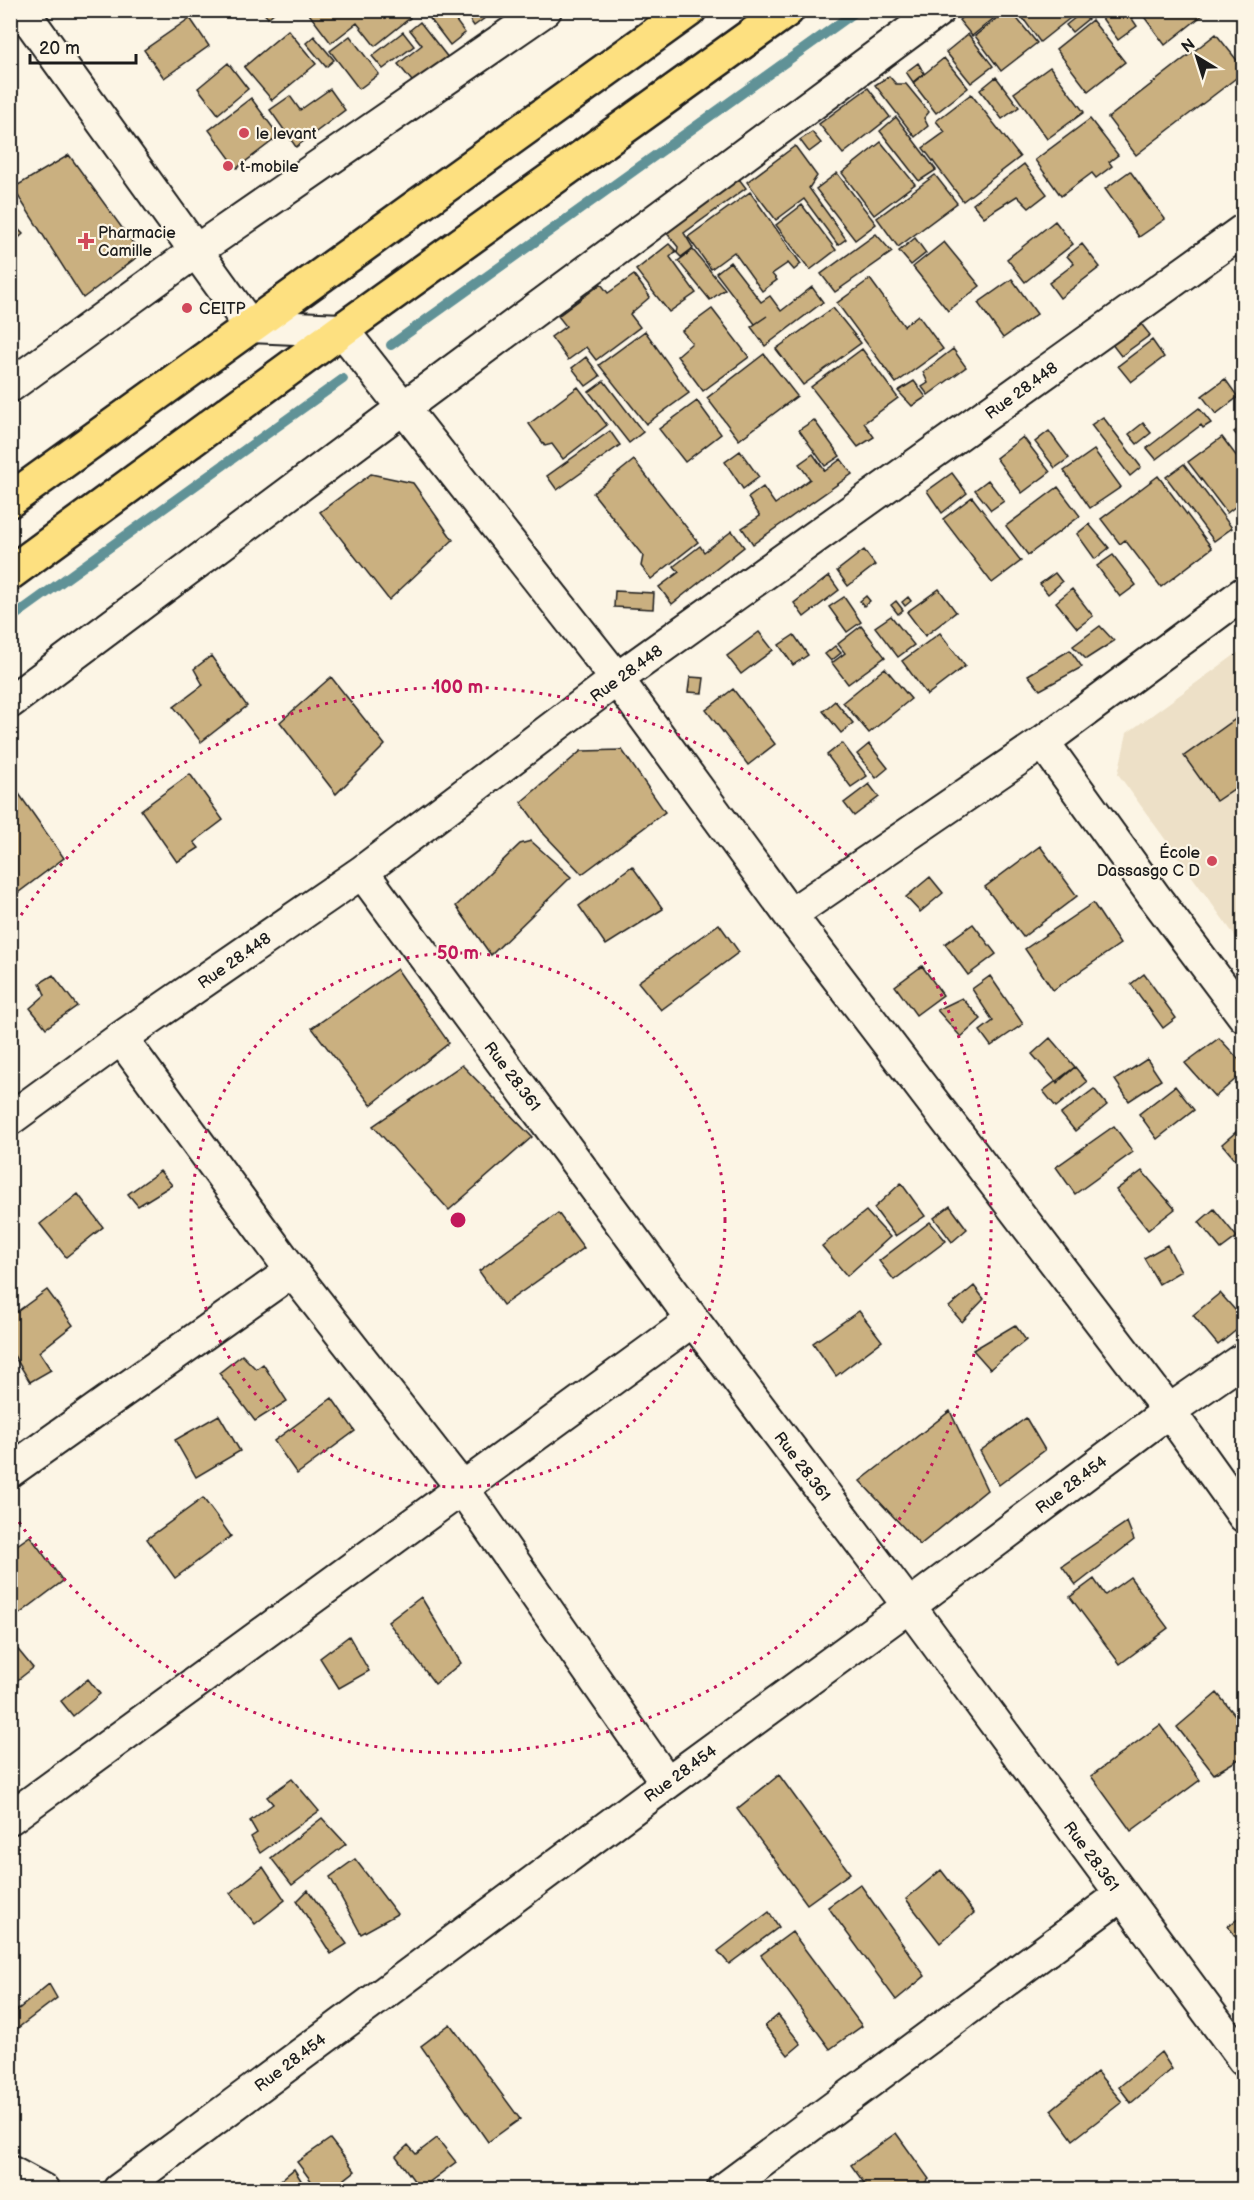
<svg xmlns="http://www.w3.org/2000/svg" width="1254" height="2200" font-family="'Balsamiq Sans',sans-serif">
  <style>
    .built { fill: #ede0c7 }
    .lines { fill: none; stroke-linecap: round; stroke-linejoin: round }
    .stream { stroke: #619297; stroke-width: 10 }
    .building { fill: #cab080; stroke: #1c1c1c; stroke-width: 1.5 }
    .minor-casing { stroke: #1c1c1c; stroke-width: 36 }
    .primary-casing { stroke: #1c1c1c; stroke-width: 38 }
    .minor { stroke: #fcf5e5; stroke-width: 32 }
    .primary { stroke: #fde080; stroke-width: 33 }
    .ring { fill: none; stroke: #c2185b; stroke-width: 3; stroke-dasharray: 3 6 }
    .poi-dot { fill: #d1495b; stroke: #fcf5e5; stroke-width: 2 }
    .labels { text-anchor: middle; stroke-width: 4.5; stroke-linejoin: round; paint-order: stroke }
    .poi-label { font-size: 16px; fill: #1c1c1c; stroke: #fcf5e5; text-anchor: start }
    .street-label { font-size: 16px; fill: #1c1c1c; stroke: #fcf5e5 }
    .centre { fill: #c2185b; stroke: #fcf5e5; stroke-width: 3 }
    .ring-label { font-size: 18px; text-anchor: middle; font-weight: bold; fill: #c2185b; stroke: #fcf5e5; stroke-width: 4.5; stroke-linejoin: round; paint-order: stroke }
  </style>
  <rect width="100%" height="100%" fill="#fcf5e5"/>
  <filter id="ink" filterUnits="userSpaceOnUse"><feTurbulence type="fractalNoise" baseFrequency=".0167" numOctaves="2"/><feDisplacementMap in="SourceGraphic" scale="12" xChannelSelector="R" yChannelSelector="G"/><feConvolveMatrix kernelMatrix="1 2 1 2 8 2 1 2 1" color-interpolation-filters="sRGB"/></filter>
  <g filter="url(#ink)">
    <path class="built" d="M1243 649V947L1118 774 1127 733Z"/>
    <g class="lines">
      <path class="stream" d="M391 345 858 10
        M10 619 343 379"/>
    </g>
    <path class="building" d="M261 10H277L268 18Z
      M306 10H404L410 18 375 46 357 23 331 43Z
      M435 10H448L465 33 450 45 428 16Z
      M463 10H496L474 26Z
      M971 10H1004L972 36 959 20Z
      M1007 10H1010L1037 43 1001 71 975 36Z
      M1017 10H1079V11L1040 42Z
      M1081 10H1091L1094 14 1072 32 1066 25 1081 13Z
      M1096 10H1126L1137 26 1118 40Z
      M1139 10H1209L1165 45Z
      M190 18 209 46 164 78 144 50Z
      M1092 20 1125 62 1088 91 1056 49Z
      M420 22 449 59 416 86 398 64 422 45 410 30Z
      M288 30 316 64 272 100 244 67Z
      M403 32 414 46 383 69 372 56Z
      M968 34 993 66 971 83 946 52Z
      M1216 34 1244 69V72L1136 155 1108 118Z
      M314 36 334 60 326 67 306 43Z
      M350 36 379 74 359 89 330 51Z
      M944 58 968 88 936 113 913 83Z
      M228 63 248 89 218 114 198 88Z
      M918 63 924 73 913 82 906 72Z
      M1050 67 1084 112 1047 139 1014 93Z
      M889 76 896 84H906L929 112 924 118 928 126 915 137 875 85Z
      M996 77 1019 107 1002 119 980 90Z
      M868 88 890 117 843 154 819 124Z
      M330 89 345 110 296 147 270 110 290 96 300 110Z
      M971 94 1020 157 963 201 923 148 945 132 936 121Z
      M251 98 279 136 237 168 209 130Z
      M896 117 936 170 919 181 880 131Z
      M1090 119 1118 155 1109 162 1112 166 1096 178 1092 173 1061 196 1035 160Z
      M812 132 821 143 809 152 800 140Z
      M881 142 915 184 874 215 842 173Z
      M795 146 817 176 809 188 846 239 838 245 804 199 776 220 747 182Z
      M69 155 141 254 83 298 13 188Z
      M1024 164 1047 194 1029 208 1017 196 984 217 973 204Z
      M733 171 746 188 684 233 693 248 681 257 677 253 678 247 662 227Z
      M1130 171 1165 219 1139 237 1105 189Z
      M837 173 876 224 855 240 816 189Z
      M935 175 957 203 898 247 877 218Z
      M750 192 801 264 794 270 788 263 772 274 777 280 762 291 734 252 711 269 688 237Z
      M802 205 836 250 810 270 776 225Z
      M10 221 23 234 10 246Z
      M1055 221 1073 244 1025 282 1007 259Z
      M876 234 892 252 835 292 821 274Z
      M915 238 926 253 911 265 899 251Z
      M944 242 980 286 948 311 913 267Z
      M669 244 676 251 670 257 696 293 669 312 636 270Z
      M1082 244 1100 267 1060 298 1049 283 1074 264 1067 256Z
      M693 250 725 289 710 300 678 261Z
      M730 262 761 302 770 296 781 311 812 287 823 302 765 346 751 327 767 316 755 324 716 273Z
      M634 275 650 297 630 314 640 327 596 360 586 347 568 360 551 337 566 326 558 316 601 284 608 293Z
      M870 279 904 326 918 315 943 349 896 383 837 303Z
      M1012 279 1037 314 1003 338 978 303Z
      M833 308 861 343 803 385 776 349Z
      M712 309 749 357 703 391 677 356 692 343 682 331Z
      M1139 321 1150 335 1121 356 1111 343Z
      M645 331 689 393 646 424 599 365Z
      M1152 340 1164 357 1131 382 1118 366Z
      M862 349 898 398 864 423 874 437 858 447 811 387Z
      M953 349 966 367 928 395 922 387 928 383 923 372Z
      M764 354 797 396 739 440 707 398Z
      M586 357 600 376 586 386 572 368Z
      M1225 379 1238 397 1216 414 1202 396Z
      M604 381 643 432 629 443 589 392Z
      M914 381 926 397 912 406 898 391Z
      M578 387 607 425 563 459 552 444 545 446 529 424Z
      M697 401 721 434 685 462 659 429Z
      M1199 408 1211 423 1203 428 1201 425 1156 459 1147 448Z
      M1103 417 1141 467 1130 476 1091 425Z
      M814 420 840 456 825 466 799 430Z
      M1143 423 1151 433 1137 444 1129 434Z
      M1244 425V445L1234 432Z
      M610 431 620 445 557 490 547 476Z
      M1049 431 1069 458 1055 468 1035 442Z
      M1023 437 1050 472 1022 493 996 458Z
      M1222 437 1244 466V500L1227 513 1188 462Z
      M1094 450 1121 487 1090 508 1064 471Z
      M740 451 759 477 743 489 725 462Z
      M813 454 825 471 841 459 852 474 753 544 742 528 760 516 748 498 763 487 775 504 810 479 799 464Z
      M634 460 698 542 651 579 641 566 643 556 593 493Z
      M1184 464 1232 528 1214 541 1166 477Z
      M952 473 967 493 942 513 927 491Z
      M371 474 413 483 453 540 389 600 320 512Z
      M1158 476 1212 548 1161 587 1125 540 1120 544 1101 519Z
      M988 480 1004 501 991 510 975 490Z
      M1058 487 1080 516 1028 555 1006 526Z
      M972 497 1021 561 992 583 943 519Z
      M1089 524 1109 548 1095 559 1077 534Z
      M732 531 744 547 672 604 659 587 679 572 674 566 700 546 704 552Z
      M864 550 875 565 848 586 837 571Z
      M1113 555 1136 585 1120 597 1097 566Z
      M1055 573 1062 582 1048 594 1040 584Z
      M829 576 839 590 804 617 794 603Z
      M939 589 956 612 925 636 907 612Z
      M1072 589 1093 616 1077 628 1056 602Z
      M615 591 654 593 653 609 614 607Z
      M866 596 870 601 864 606 860 601Z
      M844 597 861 622 847 632 829 607Z
      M908 597 911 601 905 606 902 602Z
      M896 601 903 610 898 614 891 605Z
      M891 616 914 645 898 657 875 627Z
      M861 626 885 657 848 684 832 663 845 653 838 644Z
      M1100 626 1114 641 1086 659 1073 646Z
      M759 632 773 650 741 674 727 656Z
      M940 633 965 666 927 695 902 661Z
      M794 635 808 655 793 665 779 645Z
      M835 646 841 653 831 661 825 654Z
      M1070 650 1082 667 1040 690 1028 675Z
      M211 656 247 706 201 742 174 707 203 685 194 669Z
      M885 668 911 699 869 733 843 702Z
      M331 677 385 745 336 794 280 722Z
      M690 677 704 678 702 693 688 692Z
      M733 689 775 744 748 765 706 710Z
      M835 701 853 723 841 733 823 711Z
      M1244 713V782L1216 801 1184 756Z
      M842 743 867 776 851 787 827 755Z
      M869 744 888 768 876 778 857 754Z
      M622 750 665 812 582 874 544 834 521 802 581 751Z
      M190 774 223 820 194 842 199 848 177 862 141 810Z
      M10 781 64 858 15 895 10 890Z
      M869 784 879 797 854 816 844 803Z
      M531 841 571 877 491 955 456 906 520 844Z
      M1040 846 1077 896 1023 937 985 887Z
      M632 866 663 909 606 945 579 906Z
      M930 877 943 893 920 912 906 897Z
      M1093 903 1120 944 1053 990 1025 949Z
      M719 924 739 952 661 1010 638 982Z
      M973 924 996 954 968 975 945 944Z
      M922 966 943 995 916 1015 895 986Z
      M397 969 449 1043 371 1105 312 1028Z
      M1144 974 1176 1018 1163 1028 1131 984Z
      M53 975 77 1006 46 1028 30 1008 45 995 40 983Z
      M990 976 1023 1024 991 1046 980 1031 993 1021 972 989Z
      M962 998 981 1019 961 1037 937 1010Z
      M1050 1038 1075 1067 1057 1083 1032 1054Z
      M1219 1038 1244 1065V1072L1215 1097 1185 1063Z
      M1147 1059 1161 1080 1129 1101 1115 1080Z
      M462 1065 532 1137 449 1210 373 1126Z
      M1075 1067 1087 1082 1056 1107 1043 1091Z
      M1175 1086 1194 1110 1157 1139 1139 1114Z
      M1094 1089 1107 1105 1075 1131 1061 1114Z
      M1244 1125V1170L1222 1144Z
      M1114 1126 1133 1152 1075 1194 1056 1167Z
      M160 1171 172 1185 138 1206 128 1194Z
      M1142 1171 1175 1209 1148 1230 1116 1190Z
      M901 1183 925 1216 895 1236 874 1208Z
      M78 1194 103 1227 66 1257 40 1224Z
      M950 1206 967 1229 952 1242 934 1218Z
      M1214 1209 1237 1237 1221 1249 1199 1222Z
      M866 1211 890 1237 847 1276 822 1246Z
      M558 1213 584 1248 503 1305 479 1271Z
      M930 1222 946 1241 894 1280 879 1261Z
      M1167 1245 1181 1271 1159 1284 1144 1258Z
      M974 1286 984 1299 962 1322 949 1307Z
      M47 1290 73 1325 39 1352 51 1370 30 1382 10 1349V1317Z
      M1220 1293 1244 1320V1324L1218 1345 1193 1315Z
      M859 1311 882 1341 836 1376 813 1343Z
      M1015 1325 1026 1340 990 1369 973 1350Z
      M242 1355 256 1369 263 1364 287 1401 255 1421 219 1373Z
      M332 1398 355 1431 297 1474 274 1441Z
      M950 1411 987 1490 920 1545 860 1481Z
      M219 1415 240 1451 196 1477 175 1440Z
      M1026 1418 1045 1450 999 1485 980 1451Z
      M203 1498 231 1536 175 1578 147 1539Z
      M1127 1522 1134 1540 1076 1585 1062 1566Z
      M30 1536 63 1581 14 1618 10 1612V1550Z
      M1130 1577 1168 1628 1120 1664 1070 1597 1094 1579 1105 1595Z
      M421 1597 461 1663 435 1684 388 1622Z
      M349 1636 369 1671 339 1688 320 1658Z
      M10 1640 33 1668 10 1686Z
      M88 1679 100 1694 73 1716 61 1701Z
      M1217 1693 1244 1726V1756L1214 1774 1177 1727Z
      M1160 1725 1200 1780 1131 1831 1091 1776Z
      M779 1775 850 1873 807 1904 737 1809Z
      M292 1779 319 1811 260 1853 251 1837 257 1833 250 1821 273 1804 267 1797Z
      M322 1818 346 1844 292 1885 271 1858Z
      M355 1859 397 1914 361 1934 330 1877Z
      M263 1867 285 1900 255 1924 230 1893Z
      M941 1870 974 1913 940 1943 906 1899Z
      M860 1884 925 1976 896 2000 828 1907Z
      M308 1890 347 1944 331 1954 297 1901Z
      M769 1912 779 1927 729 1964 718 1951Z
      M1244 1915V1949L1228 1926Z
      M792 1932 862 2026 830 2049 761 1955Z
      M49 1984 57 1998 10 2034V2008L15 2012Z
      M778 2015 801 2044 788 2055 765 2026Z
      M450 2024 520 2119 488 2142 421 2046Z
      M1161 2052 1172 2069 1131 2103 1119 2087Z
      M1097 2072 1122 2102 1073 2140 1051 2110Z
      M896 2133 929 2179 915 2190H869L851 2165Z
      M437 2138 456 2162 420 2189 396 2156 408 2145 416 2154Z
      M330 2139 355 2171 331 2190H318L297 2162Z
      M294 2169 307 2190H269Z
      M955 2181 961 2190H944Z"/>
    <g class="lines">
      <defs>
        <path id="minor" d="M22 10 250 326 342 330 617 679 790 915 1169 1411 1244 1516
          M10 386 196 251 545 10
          M10 702 403 408 939 10
          M1043 742 1244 593
          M362 872 693 1320 909 1606 1244 2060
          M790 915 1043 742 1154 896 1244 1016
          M121 1038 292 1271 462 1488 667 1783
          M10 1119 121 1038 362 872 617 679 1244 230
          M10 1471 292 1271
          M10 1818 693 1320
          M10 2172 43 2190
          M119 2190 667 1783 909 1606 1169 1411 1244 1359
          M723 2190 1121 1895"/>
        <path id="primary" d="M10 500 689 10
          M10 573 342 330 787 10"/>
      </defs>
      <use href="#minor" class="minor-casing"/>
      <use href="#primary" class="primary-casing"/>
      <use href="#minor" class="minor"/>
      <use href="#primary" class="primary"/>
    </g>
  </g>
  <g class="ring">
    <circle cx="458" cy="1220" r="267"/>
    <path d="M11 930A533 533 0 1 1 11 1510"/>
  </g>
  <g class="poi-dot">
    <circle cx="244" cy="133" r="6"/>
    <circle cx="228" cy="166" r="6"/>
    <path d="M83 232h6v6h6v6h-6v6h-6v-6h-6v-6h6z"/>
    <circle cx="187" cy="308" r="6"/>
    <circle cx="1212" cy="861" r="6"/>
  </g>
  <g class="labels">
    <g class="poi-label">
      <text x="256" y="139">le levant</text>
      <text x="240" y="172">t-mobile</text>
      <text x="98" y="238">Pharmacie<tspan x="98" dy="18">Camille</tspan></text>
      <text x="199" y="314">CEITP</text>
      <text x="1200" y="858" text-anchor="end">École<tspan x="1200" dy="18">Dassasgo C D</tspan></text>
    </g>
    <g class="street-label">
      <text transform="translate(1021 390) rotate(-36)" y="6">Rue 28.448</text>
      <text transform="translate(626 673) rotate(-36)" y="6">Rue 28.448</text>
      <text transform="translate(234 960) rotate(-35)" y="6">Rue 28.448</text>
      <text transform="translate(513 1076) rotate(53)" y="6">Rue 28.361</text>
      <text transform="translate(803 1466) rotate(53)" y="6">Rue 28.361</text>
      <text transform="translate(1071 1484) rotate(-37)" y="6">Rue 28.454</text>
      <text transform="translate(680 1773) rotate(-36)" y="6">Rue 28.454</text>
      <text transform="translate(1092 1856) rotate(54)" y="6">Rue 28.361</text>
      <text transform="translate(290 2062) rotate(-37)" y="6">Rue 28.454</text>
    </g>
  </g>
  <circle cx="458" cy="1220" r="9" class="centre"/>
  <g class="ring-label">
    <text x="458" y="693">100 m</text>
    <text x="458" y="959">50 m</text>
  </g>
  <rect width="1254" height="2200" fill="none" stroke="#fcf5e5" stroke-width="36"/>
  <rect x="18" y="18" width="1218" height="2164" fill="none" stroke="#1c1c1c" stroke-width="2" filter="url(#ink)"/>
  <g transform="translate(1197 57) rotate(322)" stroke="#fcf5e5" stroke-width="4.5" paint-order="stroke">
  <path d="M0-4.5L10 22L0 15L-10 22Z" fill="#1c1c1c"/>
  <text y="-9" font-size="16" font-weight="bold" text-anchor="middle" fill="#1c1c1c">N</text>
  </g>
  <path d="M30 54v9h106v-9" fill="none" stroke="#1c1c1c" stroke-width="3"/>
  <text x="39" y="54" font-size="18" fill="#1c1c1c" stroke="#fcf5e5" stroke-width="4.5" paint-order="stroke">20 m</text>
</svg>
